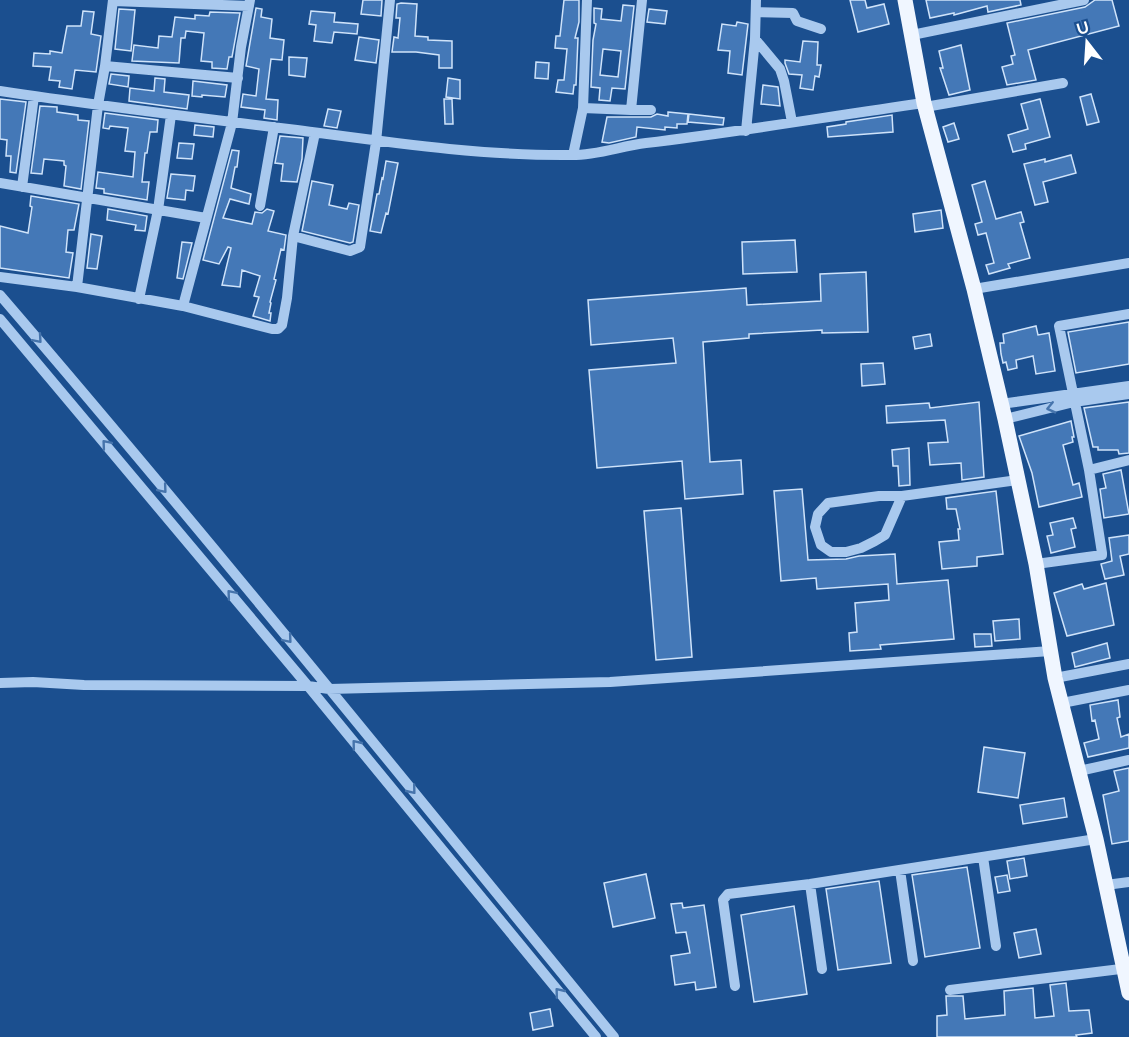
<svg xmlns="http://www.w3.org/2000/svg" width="1129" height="1037" font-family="Raleway,sans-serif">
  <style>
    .building { fill: #4478b7; stroke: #cfe3fa; stroke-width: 1.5; fill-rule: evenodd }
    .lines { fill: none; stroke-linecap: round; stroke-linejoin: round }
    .minor { stroke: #a9c9ee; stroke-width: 10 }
    .major { stroke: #f0f6ff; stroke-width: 15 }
    .oneway { stroke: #4674ac }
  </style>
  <rect width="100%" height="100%" fill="#1b4f8f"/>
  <path class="building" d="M363 0H382L381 16 361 14Z
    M564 0H579V22L575 38H578L576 85H574L573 94 556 92 558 80H564L567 49 555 48 556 36H560Z
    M850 0H865L867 8 884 4 889 24 858 32Z
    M926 0H1020L1021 5 988 12 987 6 954 15V13L930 18Z
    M1095 0H1112L1119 26 1028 50 1036 80 1007 85 1002 67 1013 64 1011 56 1015 55 1007 23 1085 7Z
    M401 3 417 4 415 36 428 37V40L452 41V68H439V55L416 52H392L394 37 398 38 400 18H396L397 4Z
    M623 5 634 6 625 89 612 88 610 101 599 100 600 88 591 87 593 40 596 24 594 23V8L602 9 601 19 621 21ZM603 49 621 51 618 77 600 75Z
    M256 8 262 9 261 17 272 19 270 38 284 40 282 60 271 59 266 99 278 100 277 120 264 118 265 110 241 107 243 94 256 96 259 69 246 66Z
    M119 9 135 10 131 51 115 49Z
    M649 9 667 11 665 24 647 22Z
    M83 11 94 12 91 34 101 36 96 72 75 70 72 89 59 87 60 81 49 80 51 67 33 66 34 53 50 54V51L62 53 67 26H81Z
    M311 11 335 13 334 22 358 24 357 34 334 32 332 43 314 41 316 25 309 24Z
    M210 12 240 13 232 57H229L227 69 212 68V62L201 61 204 33 186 31 185 38H181L179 63 132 61 134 45 158 48 159 36 172 37 175 17 195 19V15L209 16Z
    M737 22 748 24 742 75 728 73 730 51 718 50 722 24 736 26Z
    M359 37 379 40 376 63 355 60Z
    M803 41 818 42 817 65H821L819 77 815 76 813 90 800 88 802 75 789 74 785 63V60L800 62Z
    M961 45 970 90 949 95 940 68H943L939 51Z
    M289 57 307 58 305 77 289 75Z
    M536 62 549 63 548 79 535 78Z
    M111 74 129 76 128 87 109 84Z
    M155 78 165 79 164 92 189 95 187 109 129 101 130 88 154 91Z
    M448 78 460 80V99L446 97Z
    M193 81 227 85 225 97 202 95V97L192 96Z
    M763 85 778 87 780 106 761 104Z
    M1091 94 1099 122 1087 125 1080 97Z
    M0 99 26 102 16 173 10 172 11 156H6L7 140 0 139Z
    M444 99H452L453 124H445Z
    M1040 99 1050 137 1025 144 1026 149 1013 152 1008 135 1028 129 1021 104Z
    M40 106 57 107V112L78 115V120L89 121 81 189 64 186 66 166 64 165V161L44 159 42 174 31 173Z
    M328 109 341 111 337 128 324 126Z
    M668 112 688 114 687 124H677V128L665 127V130L637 127 636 137 609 143 602 142 607 117H651L657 114 668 116Z
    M105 113 158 120 157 132H150L147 153H145L142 182H149L147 200 104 193V189L96 188 98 172 133 177 135 152 125 151 128 128 110 126 109 129 103 128Z
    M689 114 724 118 723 125 688 122Z
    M892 115 893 132 828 137 827 127 846 124V122Z
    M954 123 959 139 948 142 943 127Z
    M195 125 214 127 213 137 194 135Z
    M280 136 303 138 302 159 297 182 281 181 283 164 275 163Z
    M179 143 194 144 192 159 177 158Z
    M232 150 239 151 237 167H235L231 188 251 194 249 204 230 199 223 218 252 224 255 212 262 213 267 209 274 211 268 231 286 235 284 250 281 249 274 279 276 280 270 302 271 303 269 313H271L270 321 253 316 259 297 254 296 260 276 242 270 240 287 222 285 231 248 228 247 219 264 203 260Z
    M1071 155 1076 173 1043 182 1048 202 1035 205 1024 164 1045 159V162Z
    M386 161 398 163 388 214 386 213 381 233 370 231 377 194H379L382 178 383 179Z
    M171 174 195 176 193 191 186 190 185 200 167 198Z
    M312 181 333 185 329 205 347 209 349 203 359 205 353 242 350 243 302 231Z
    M985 181 996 219 1021 212 1024 222 1020 223 1030 258 1008 264 1010 268 989 274 986 265 994 263 986 233 978 235 975 224 982 222 972 185Z
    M31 196 79 204 74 230H68L66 252 73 253 69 278 0 268V226L28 233 32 207 30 206Z
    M108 209 147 216 145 231 135 230 136 225 107 220Z
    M941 210 943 228 915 232 913 214Z
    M91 234 102 236 97 269 87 268Z
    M795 240 797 272 743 274 742 242Z
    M182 242 192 243 183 279 177 278Z
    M866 272 868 332 822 333V330L749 334V338L703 342 710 462 741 460 743 494 685 499 682 461 597 468 589 370 676 363 673 338 591 345 588 300 746 288 747 305 821 301 820 274Z
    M1129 322V364L1076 373 1068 332Z
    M1036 326 1038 335 1049 333 1055 371 1036 374 1033 356 1016 360 1017 368 1008 370 1006 362 1003 363 1001 354 1000 343H1004L1003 334Z
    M930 334 932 346 915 349 913 337Z
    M883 363 885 384 862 386 861 364Z
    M979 402 984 477 962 480 961 463 930 465 928 443 948 442 945 420 887 423 886 406 929 403 930 408Z
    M1129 402V453L1119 454 1118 450H1098V447H1093L1084 408Z
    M1071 421 1074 437H1072L1073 442 1063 445 1073 485 1079 483 1082 497 1039 507 1032 473 1019 436Z
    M909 448 910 485 899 486 898 466H893L892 450Z
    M1121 470 1129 514 1104 518 1100 489 1106 488 1103 474Z
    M802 489 808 560 846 559 859 556 895 554 897 584 948 580 954 639 880 645 881 649 850 651 849 633 857 632 855 603 889 600 888 584 817 589 816 578 781 581 774 491Z
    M996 491 1003 554 977 557V566L942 569 939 542 959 540 958 529H960L956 509H947L946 498Z
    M681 508 692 657 656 660 644 511Z
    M1073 518 1076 528 1071 529 1075 547 1051 553 1047 536 1053 535 1050 523Z
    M1129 535V554L1120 556 1124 575 1105 579 1101 564 1112 561 1109 538Z
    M1106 583 1114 625 1067 636 1054 593 1082 584 1084 589Z
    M1019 619 1020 639 995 641 993 621Z
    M974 634H991L992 646 975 647Z
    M1107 643 1110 658 1075 667 1072 653Z
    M1118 700 1120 717 1117 718 1121 737 1129 734V748L1088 757 1084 743 1099 739 1095 720 1092 721 1090 705Z
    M984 747 1025 753 1018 798 978 792Z
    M1129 768V841L1112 844 1103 795 1119 791 1114 771Z
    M1064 798 1067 817 1023 824 1020 805Z
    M1024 858 1027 876 1010 879 1007 861Z
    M967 867 980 948 925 957 912 875Z
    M646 874 655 918 613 927 604 883Z
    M1007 875 1010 891 998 893 995 877Z
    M879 881 891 963 838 970 826 889Z
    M682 903 683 908 704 905 716 987 696 990 695 982 675 985 671 956 690 953 686 932 676 933 671 904Z
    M794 906 807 994 754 1002 741 915Z
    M1036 929 1041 954 1019 958 1014 933Z
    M1066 983 1069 1011 1089 1010 1092 1033 1076 1035 1077 1037H937V1016L947 1015 946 996H963L965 1019 1005 1015 1004 991 1033 988 1035 1018 1054 1016 1050 985Z
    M550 1009 553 1026 533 1030 530 1013Z"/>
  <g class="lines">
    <path class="minor" d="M642 0 631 110H651
      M113 1 249 6
      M756 12 793 13 797 21 821 29
      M912 35 1084 0
      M755 39 780 69 784 81 792 122
      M105 66 238 78
      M0 91C99 106 198 118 297 130 388 142 480 156 572 155 598 155 621 146 646 143 739 132 831 116 924 103
      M925 107 1063 83
      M583 108 631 110
      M746 131 755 39 756 0
      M573 155 583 108 587 0
      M0 183 206 218
      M22 187 34 96
      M260 206 274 127
      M293 236 350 251 360 247 376 142 390 0
      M0 277 77 287 183 306 272 329H278L282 325 287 298 293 236 315 133
      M77 287 98 105 105 66 113 0
      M974 289 1129 263
      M0 295C209 538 411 789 614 1037
      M139 299 158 210 171 115
      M183 306 232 123 241 47 250 0
      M0 319 308 686 596 1037
      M1001 404 1129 386
      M1005 419 1074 402 1129 394
      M1089 470 1129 460
      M902 496 885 535 875 541 861 548 846 552H831L821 545 815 527 818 514 828 503 879 496H902L1018 480
      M1036 564 1102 555V553L1089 470 1059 326 1129 314
      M1055 678 1129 664
      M0 683 33 682 84 685 308 686 329 689 610 682 1050 651
      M1062 703 1129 690
      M1079 771 1129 760
      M983 857 996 946
      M900 870 913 961
      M810 884 822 969
      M1106 885 1129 882
      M735 986 723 900 728 894 810 884 1096 839
      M950 990 1129 968"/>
    <path class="major" d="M905 0 924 103 974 289 1005 419 1036 564 1055 678 1096 839 1129 993"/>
  </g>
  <defs><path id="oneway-chevron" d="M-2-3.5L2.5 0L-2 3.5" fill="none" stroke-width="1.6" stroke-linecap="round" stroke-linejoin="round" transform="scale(1.5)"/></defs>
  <g class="oneway">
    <use href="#oneway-chevron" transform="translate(38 339) rotate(49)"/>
    <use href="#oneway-chevron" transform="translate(1051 408) rotate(167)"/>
    <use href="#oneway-chevron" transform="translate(106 444) rotate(-130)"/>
    <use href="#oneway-chevron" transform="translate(163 489) rotate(50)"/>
    <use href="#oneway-chevron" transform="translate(231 594) rotate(-130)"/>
    <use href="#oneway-chevron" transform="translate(288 639) rotate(50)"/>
    <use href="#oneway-chevron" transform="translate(356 744) rotate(-129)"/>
    <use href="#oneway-chevron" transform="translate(412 790) rotate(51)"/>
    <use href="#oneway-chevron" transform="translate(559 992) rotate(-129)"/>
  </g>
  <g transform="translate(1087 42) rotate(343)" stroke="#1b4f8f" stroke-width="4.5" paint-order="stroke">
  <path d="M0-4.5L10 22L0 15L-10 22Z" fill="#ffffff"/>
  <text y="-9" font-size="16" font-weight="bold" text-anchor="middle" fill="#ffffff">U</text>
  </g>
</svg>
